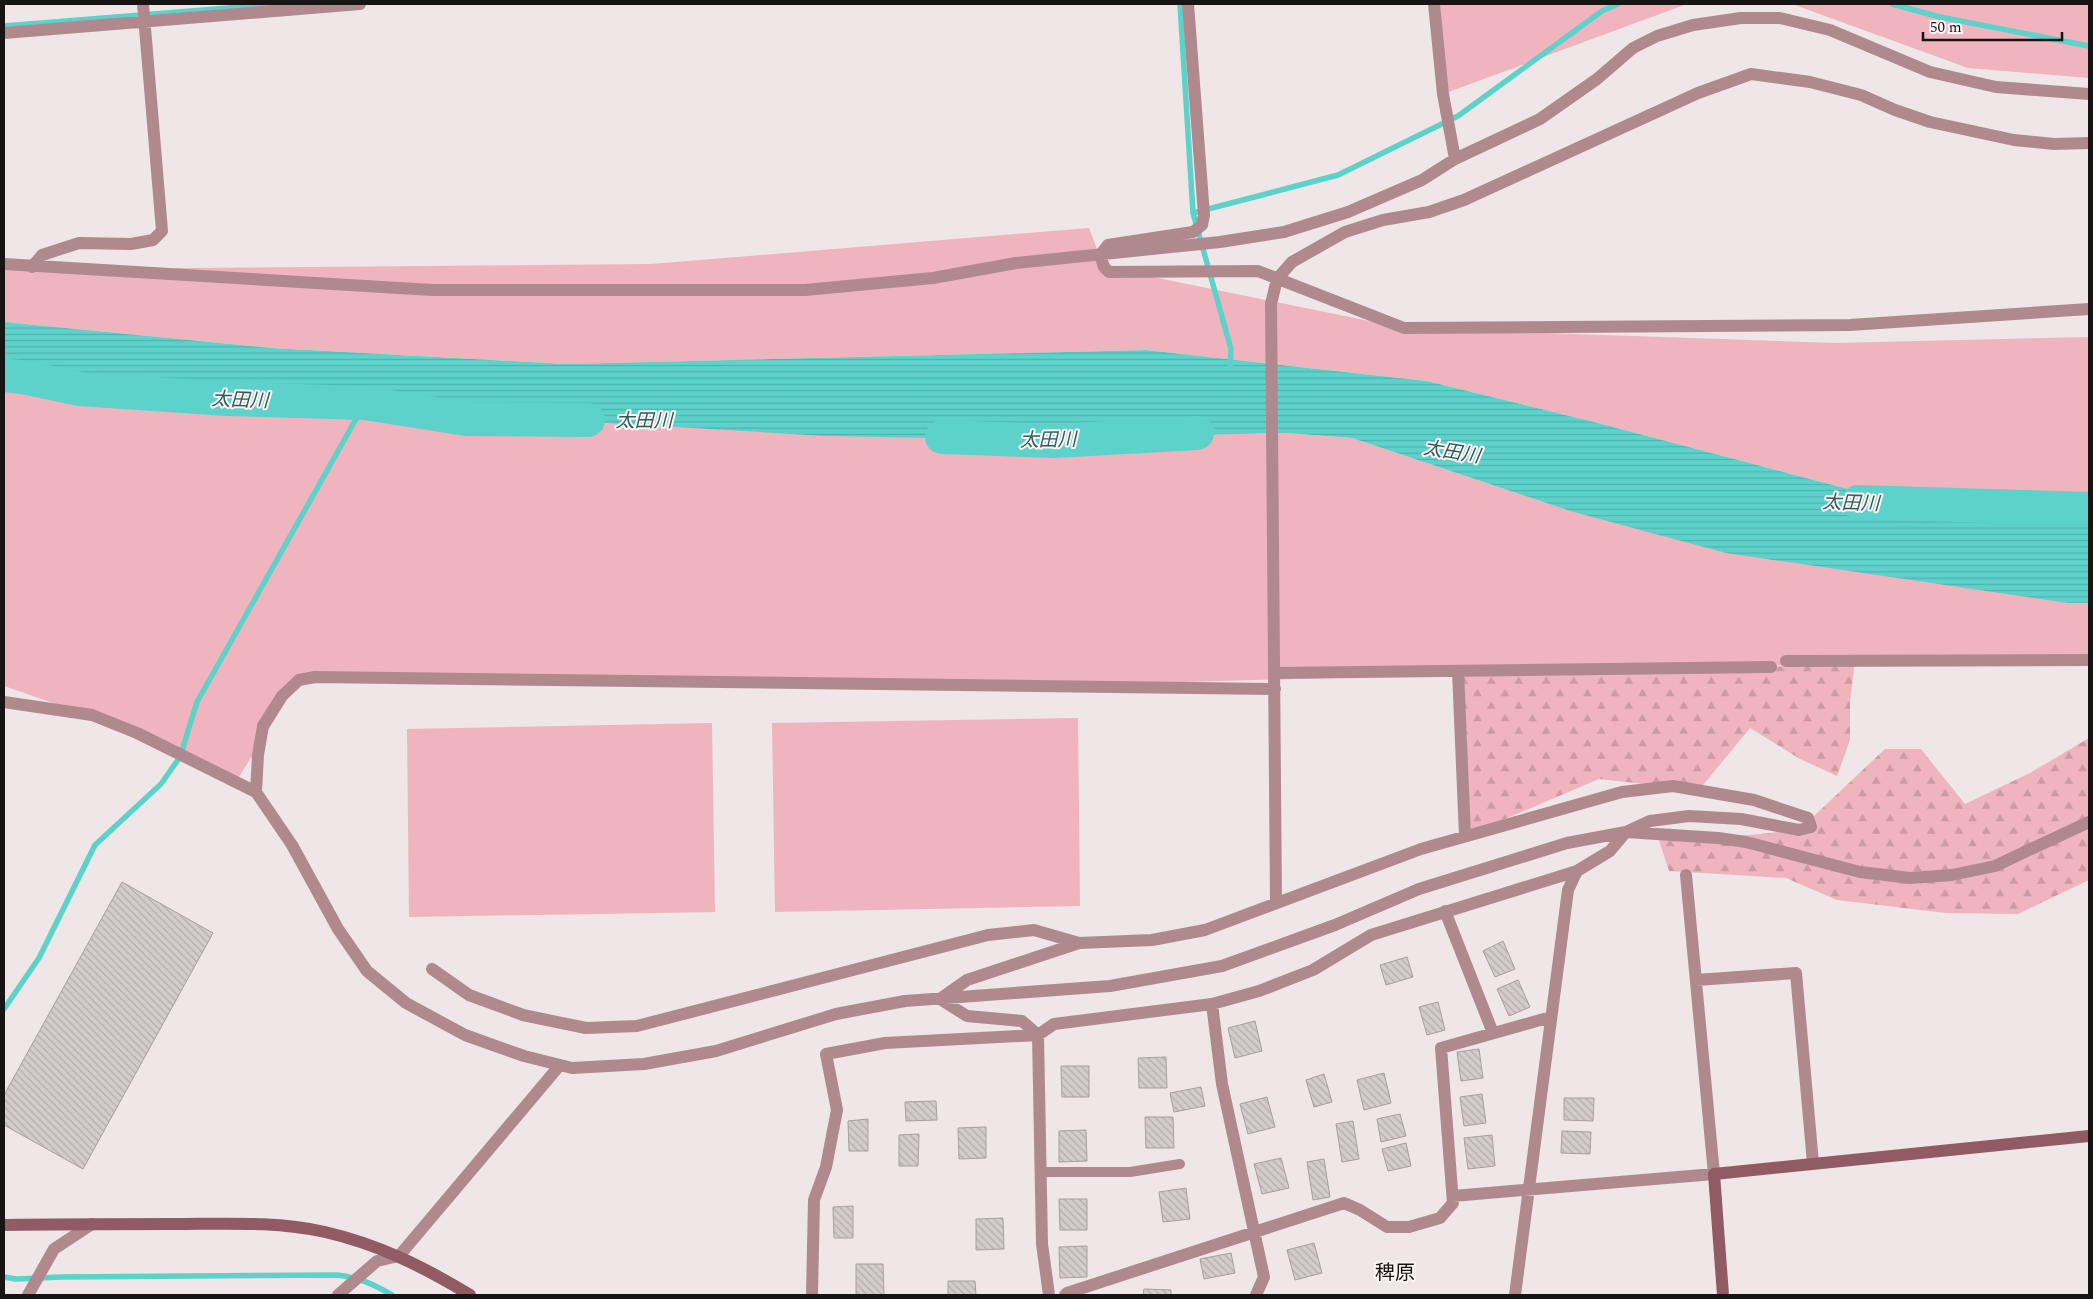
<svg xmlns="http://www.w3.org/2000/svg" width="2093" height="1299" font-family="Spectral,'Noto Sans JP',serif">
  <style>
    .green { fill: #f0b4be }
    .forest { fill: url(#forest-firs) }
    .water { fill: url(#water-rules) }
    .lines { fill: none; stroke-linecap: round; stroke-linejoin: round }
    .stream { stroke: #5cd2ca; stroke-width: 5.5 }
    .river { stroke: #5cd2ca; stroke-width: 34 }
    .building { fill: url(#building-back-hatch); stroke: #a69e9f }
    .lane { stroke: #b0898f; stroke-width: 10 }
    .street { stroke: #b0898f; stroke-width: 12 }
    .secondary { stroke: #915b65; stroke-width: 12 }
    .labels { text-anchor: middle; stroke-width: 4; stroke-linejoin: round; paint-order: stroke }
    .water-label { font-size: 19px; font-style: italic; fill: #2c5f5b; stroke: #fbf3f4 }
    .quarter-label { font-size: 20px; fill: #171414; stroke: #fbf3f4 }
  </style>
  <defs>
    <pattern id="forest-firs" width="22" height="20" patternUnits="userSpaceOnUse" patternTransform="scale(1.25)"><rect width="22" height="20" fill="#f0b4be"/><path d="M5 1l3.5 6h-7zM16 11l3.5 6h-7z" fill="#cd9aa2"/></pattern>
    <pattern id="water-rules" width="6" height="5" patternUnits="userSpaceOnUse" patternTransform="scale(1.25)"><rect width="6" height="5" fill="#5cd2ca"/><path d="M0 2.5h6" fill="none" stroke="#4fb3ad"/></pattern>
    <pattern id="building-back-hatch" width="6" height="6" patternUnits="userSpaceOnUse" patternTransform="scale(1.25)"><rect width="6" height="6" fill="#d3cbcc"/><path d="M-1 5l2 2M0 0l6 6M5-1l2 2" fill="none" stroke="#b4adae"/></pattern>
  </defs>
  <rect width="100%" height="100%" fill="#eee6e7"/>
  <path class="green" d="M1429 4H1687L1443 94Z
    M1792 4H2089V78L1968 68Z
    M1089 228 1104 267 1404 328 1835 343 2089 337V508L1901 503 1594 422 1427 381 1146 350 567 364 272 348 4 322V264L76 269 651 264Z
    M28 378 422 412 988 439 1287 433 1352 438 1570 511 2068 603H2089V657L1040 686 299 680 236 782 119 726 4 686V380Z
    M1078 718 1080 906 775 912 772 723Z
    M712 723 715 912 409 917 407 729Z"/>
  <path class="forest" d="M1855 661 1850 702V740L1837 776 1800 759 1750 728 1699 790 1599 779 1465 836 1458 671 1771 667Z
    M2089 738V880L2018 914 1946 913 1837 900 1786 878 1669 871 1657 834 1718 838 1799 830 1885 749H1921L1965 804 2030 773Z"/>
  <path class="water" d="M4 322 272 348 567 364 1146 350 1427 381 1594 422 1901 503 2089 508V603H2068L1726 553 1570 511 1352 438 1287 433 988 439 826 436 422 412 28 378 4 380Z"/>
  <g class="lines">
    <path class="stream" d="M1180 4 1193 213 1231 349 1230 366
      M1892 4 1940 17 2089 46
      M4 26 278 4
      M1193 213 1338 175 1458 116 1602 11 1618 4
      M4 1009 39 958 95 845 161 784 180 757 197 702 365 403
      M4 1277 16 1279 61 1277 337 1275C358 1277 373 1284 392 1295"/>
    <path class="river" d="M4 375 28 378 80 389 227 399 365 403 466 419 588 420
      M942 437 1054 441 1197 433
      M1858 502 2089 509"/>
  </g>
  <path class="building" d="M122 882 213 933 83 1169 4 1125V1095Z
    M1503 941 1515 969 1495 977 1483 951Z
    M1407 957 1413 977 1386 985 1380 965Z
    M1518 980 1530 1007 1509 1016 1497 989Z
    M1438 1002 1445 1030 1427 1035 1419 1007Z
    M1255 1021 1262 1051 1235 1058 1228 1028Z
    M1479 1049 1483 1078 1461 1081 1457 1052Z
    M1166 1057 1167 1088H1139L1138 1058Z
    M1061 1066H1089V1097H1062Z
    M1384 1073 1391 1103 1364 1110 1357 1080Z
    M1324 1074 1332 1102 1314 1107 1306 1080Z
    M1201 1087 1205 1106 1174 1112 1170 1093Z
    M1482 1094 1486 1123 1464 1126 1460 1097Z
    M1267 1097 1275 1127 1248 1134 1240 1104Z
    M1564 1098H1594L1593 1121 1564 1120Z
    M936 1101 937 1120 906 1121 905 1102Z
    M1400 1114 1406 1136 1381 1142 1377 1119Z
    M1145 1117H1173L1174 1148H1146Z
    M868 1119V1151H849L848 1121Z
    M1353 1121 1359 1159 1342 1162 1336 1124Z
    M986 1127V1158L959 1159 958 1128Z
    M1086 1130 1087 1161 1059 1162V1131Z
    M1562 1131 1591 1132 1590 1154 1561 1153Z
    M919 1134 918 1166H899V1135Z
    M1492 1135 1495 1166 1468 1169 1464 1138Z
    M1406 1143 1411 1166 1388 1171 1382 1149Z
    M1281 1158 1289 1188 1262 1194 1254 1164Z
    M1324 1159 1330 1197 1313 1200 1307 1162Z
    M1186 1188 1190 1219 1163 1222 1159 1192Z
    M1059 1199H1087V1230H1060Z
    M853 1206V1238H834L833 1207Z
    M1003 1218 1004 1249 976 1250V1219Z
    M1314 1243 1322 1273 1295 1280 1287 1250Z
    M1087 1246V1277L1060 1278 1059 1247Z
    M1231 1253 1235 1273 1204 1279 1200 1259Z
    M856 1264H883L884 1295H856Z
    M948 1281H975L976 1295H948Z
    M1144 1289 1171 1290V1295H1143Z"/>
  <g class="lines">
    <path class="lane" d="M1041 1172H1130L1180 1164"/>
    <path class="street" d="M1188 4 1204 215 1202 225 1193 232 1108 245 1100 255 1104 267 1109 272 1258 271 1404 328 1850 325 2089 309
      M1434 4 1443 94 1455 159
      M4 33 360 4
      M4 264 432 290H805L933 278 1016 263 1220 242 1284 232 1348 212 1422 180 1455 159 1540 119 1597 79 1633 48 1657 36 1693 25 1741 18H1780L1830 30 1930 72 1996 87 2089 94
      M32 267 42 255 79 243 131 244 153 240 162 231 143 4
      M1786 661 2089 660
      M1458 671 1465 836
      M1275 673 1771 667
      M1275 689 315 677 299 680 282 696 263 726 258 755 256 792 292 845 338 929 367 971 406 1003 465 1035 524 1056 572 1068 644 1064 716 1051 836 1014 905 1001 1110 986 1222 966 1335 925 1419 889 1567 843 1626 832 1718 838 1746 842 1860 872 1910 878 1952 875 1995 866 2089 822
      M4 702 92 715 137 733 256 792
      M1276 903 1271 304 1277 279 1292 262 1345 232 1383 220 1429 212 1464 200 1698 93 1751 74 1810 82 1861 95 1895 110 1930 122 2014 140 2054 144 2089 143
      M1445 911 1493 1033
      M432 969 469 995 523 1015 586 1028 637 1026 988 935 1034 930 1079 943
      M1696 980 1796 973 1813 1163
      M1212 1004 1222 1084 1264 1277 1256 1295
      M1453 1196 1714 1174 1686 875
      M28 1295 54 1249 92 1224
      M338 1295 377 1261 399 1256 560 1065
      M812 1295 814 1200 826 1167 837 1110 826 1054 885 1043 1038 1035 1054 1024 1212 1004 1259 991 1313 970 1371 935 1577 871
      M1049 1295 1042 1244 1038 1035 1022 1021 967 1016 940 999 967 980 1079 943 1152 940 1205 930 1421 849 1622 792 1673 786 1754 800 1808 818 1811 827 1799 830 1741 819 1689 816 1650 821 1626 832 1610 851 1577 871 1568 890 1515 1295
      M1065 1295 1067 1293 1344 1203 1360 1210 1387 1227H1409L1440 1218 1453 1203 1441 1048 1551 1017"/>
    <path class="secondary" d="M4 1225C61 1224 117 1224 174 1224 225 1224 275 1221 325 1232 378 1244 424 1267 470 1295
      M1723 1295 1714 1174 2089 1136"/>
  </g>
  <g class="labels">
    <g class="water-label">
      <text transform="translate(240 399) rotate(2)" y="7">太田川</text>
      <text x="644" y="427">太田川</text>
      <text transform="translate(1048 439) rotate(-1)" y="7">太田川</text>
      <text transform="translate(1452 451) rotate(9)" y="7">太田川</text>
      <text transform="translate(1851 502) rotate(2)" y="7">太田川</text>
    </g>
    <g class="quarter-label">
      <text x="1395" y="1279">稗原</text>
    </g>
  </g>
  <rect width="2093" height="1299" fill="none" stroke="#171414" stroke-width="10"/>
  <path d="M1923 32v8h139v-8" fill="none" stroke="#171414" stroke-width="2.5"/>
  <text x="1930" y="32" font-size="15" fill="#171414" stroke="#fbf3f4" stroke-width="4" paint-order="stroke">50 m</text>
</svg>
